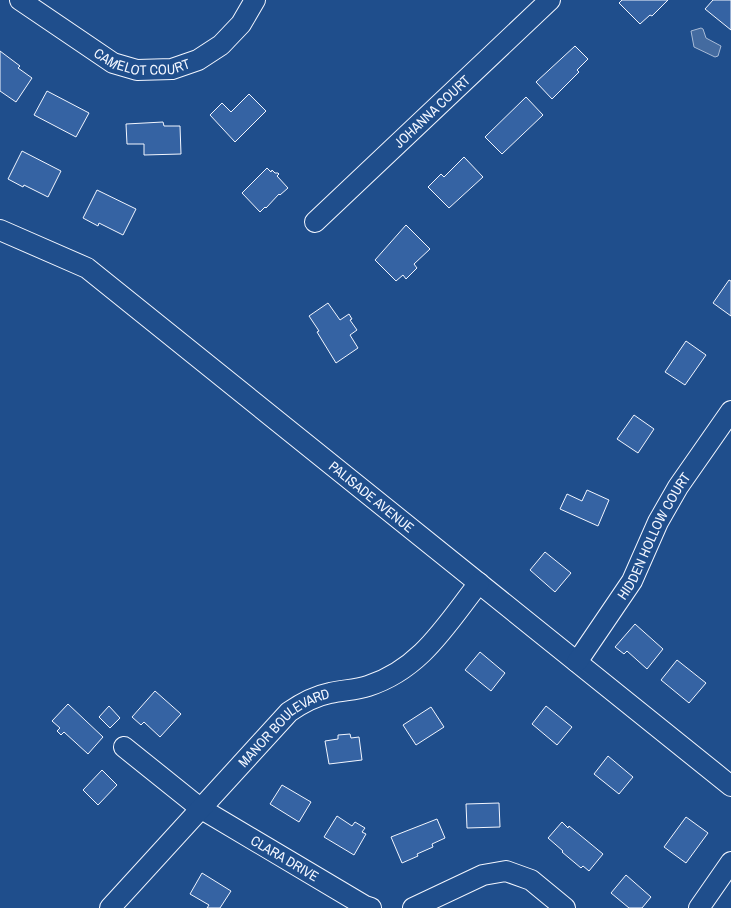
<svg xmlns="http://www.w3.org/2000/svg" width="731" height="908" font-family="'Archivo Narrow',sans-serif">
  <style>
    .water { fill: #446ba0; stroke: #a8bbd7 }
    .building { fill: #3563a3; stroke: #f2f6ff }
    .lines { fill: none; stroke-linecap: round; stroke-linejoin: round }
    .minor-casing { stroke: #f2f6ff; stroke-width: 22 }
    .minor { stroke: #1f4e8c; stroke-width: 20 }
    .labels { text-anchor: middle; stroke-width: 4; stroke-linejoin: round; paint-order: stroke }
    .street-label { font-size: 14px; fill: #f2f6ff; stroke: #1f4e8c }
  </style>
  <rect width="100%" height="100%" fill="#1f4e8c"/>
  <path class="water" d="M701 28 703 29 706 38 721 46 718 56 715 57 694 47 691 31Z"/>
  <path class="building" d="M622 0H668L652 16 650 15 640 24 619 3Z
    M713 0H731V30L705 9Z
    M575 46 588 59 577 70 579 72 552 99 536 82Z
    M0 51 20 66 18 68 32 78 16 102 0 91Z
    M47 91 89 113 76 137 34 115Z
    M249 94 266 111 235 142 210 115 222 103 231 112Z
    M526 97 543 115 502 154 485 137Z
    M163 122 164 126H180L181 154 144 155V144H127L126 124Z
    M22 151 61 171 48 197 24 185 23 187 8 179Z
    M464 157 483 177 449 208 428 187 441 174 444 177Z
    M267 168 271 172 272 170 275 173H278L279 174 277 176 288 188 280 195 279 194 266 208 265 207 260 212 242 193Z
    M97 190 136 209 123 235 99 223 98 226 83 218Z
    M406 225 430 249 414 264 417 268 406 279 403 275 396 281 375 260Z
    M729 280 731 281V316L713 303Z
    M328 303 340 320 349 314 352 319 350 320 357 330 350 335 358 348 336 363 317 332 319 331 309 316Z
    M686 341 706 355 685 385 665 372Z
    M634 415 654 429 638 453 617 439Z
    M587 490 609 500 598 526 560 509 567 494 582 501Z
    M545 552 571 573 555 592 530 570Z
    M635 624 663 649 647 669 627 651 624 654 615 647Z
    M480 652 505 673 491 691 465 670Z
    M677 660 706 683 689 703 661 680Z
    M155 691 181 714 160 737 144 722 141 725 132 717Z
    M68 704 103 737 88 754 64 732 61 735 57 731 60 728 52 721Z
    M109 706 120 718 110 728 99 717Z
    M546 706 572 727 557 745 532 724Z
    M431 707 444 727 416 745 403 725Z
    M350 734 351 738 359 737 362 760 329 764 325 741 338 739V735Z
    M608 756 633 777 619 794 594 774Z
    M102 770 117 785 98 805 83 790Z
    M282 785 311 802 299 822 270 804Z
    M499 803 500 827 467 828 466 804Z
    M337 816 352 826 355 822 365 828 362 832 366 834 354 855 324 837Z
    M686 817 708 833 686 863 664 847Z
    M437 819 445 838 432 844 433 847 417 854 418 856 402 863 391 837Z
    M562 822 568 828 569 826 603 854 589 871 583 866 581 868 562 852 563 851 548 838Z
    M202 873 231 891 220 908H207L209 905 190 894Z
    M626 875 651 897 642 908H629L611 893Z"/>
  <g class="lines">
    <defs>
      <g id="minor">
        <path id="s1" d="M20 0 113 63 137 70 172 69 198 60 221 45 241 24 255 0"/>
        <path id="s2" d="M315 222 550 0"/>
        <path id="s3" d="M0 230 87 268 731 786"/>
        <path id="s4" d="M577 662 632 581 658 522 678 487 731 411"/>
        <path id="s5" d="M124 747 200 808 365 906 371 908"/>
        <path id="s6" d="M110 908 289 712C302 703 315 696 330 693 343 690 356 690 368 686 421 669 446 625 479 583"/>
        <path d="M413 908 483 875 506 871 531 880 565 908"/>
        <path d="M699 908 731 862"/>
      </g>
    </defs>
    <use href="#minor" class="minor-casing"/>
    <use href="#minor" class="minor"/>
  </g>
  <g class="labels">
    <g class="street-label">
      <text dy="5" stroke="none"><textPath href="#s1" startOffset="141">CAMELOT COURT</textPath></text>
      <text dy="5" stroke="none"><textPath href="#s2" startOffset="161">JOHANNA COURT</textPath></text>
      <text dy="5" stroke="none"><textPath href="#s3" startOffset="460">PALISADE AVENUE</textPath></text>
      <text dy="5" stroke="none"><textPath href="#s4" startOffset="148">HIDDEN HOLLOW COURT</textPath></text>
      <text dy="5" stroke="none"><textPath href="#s6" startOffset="252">MANOR BOULEVARD</textPath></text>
      <text dy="5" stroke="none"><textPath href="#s5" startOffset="196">CLARA DRIVE</textPath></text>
    </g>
  </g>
</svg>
